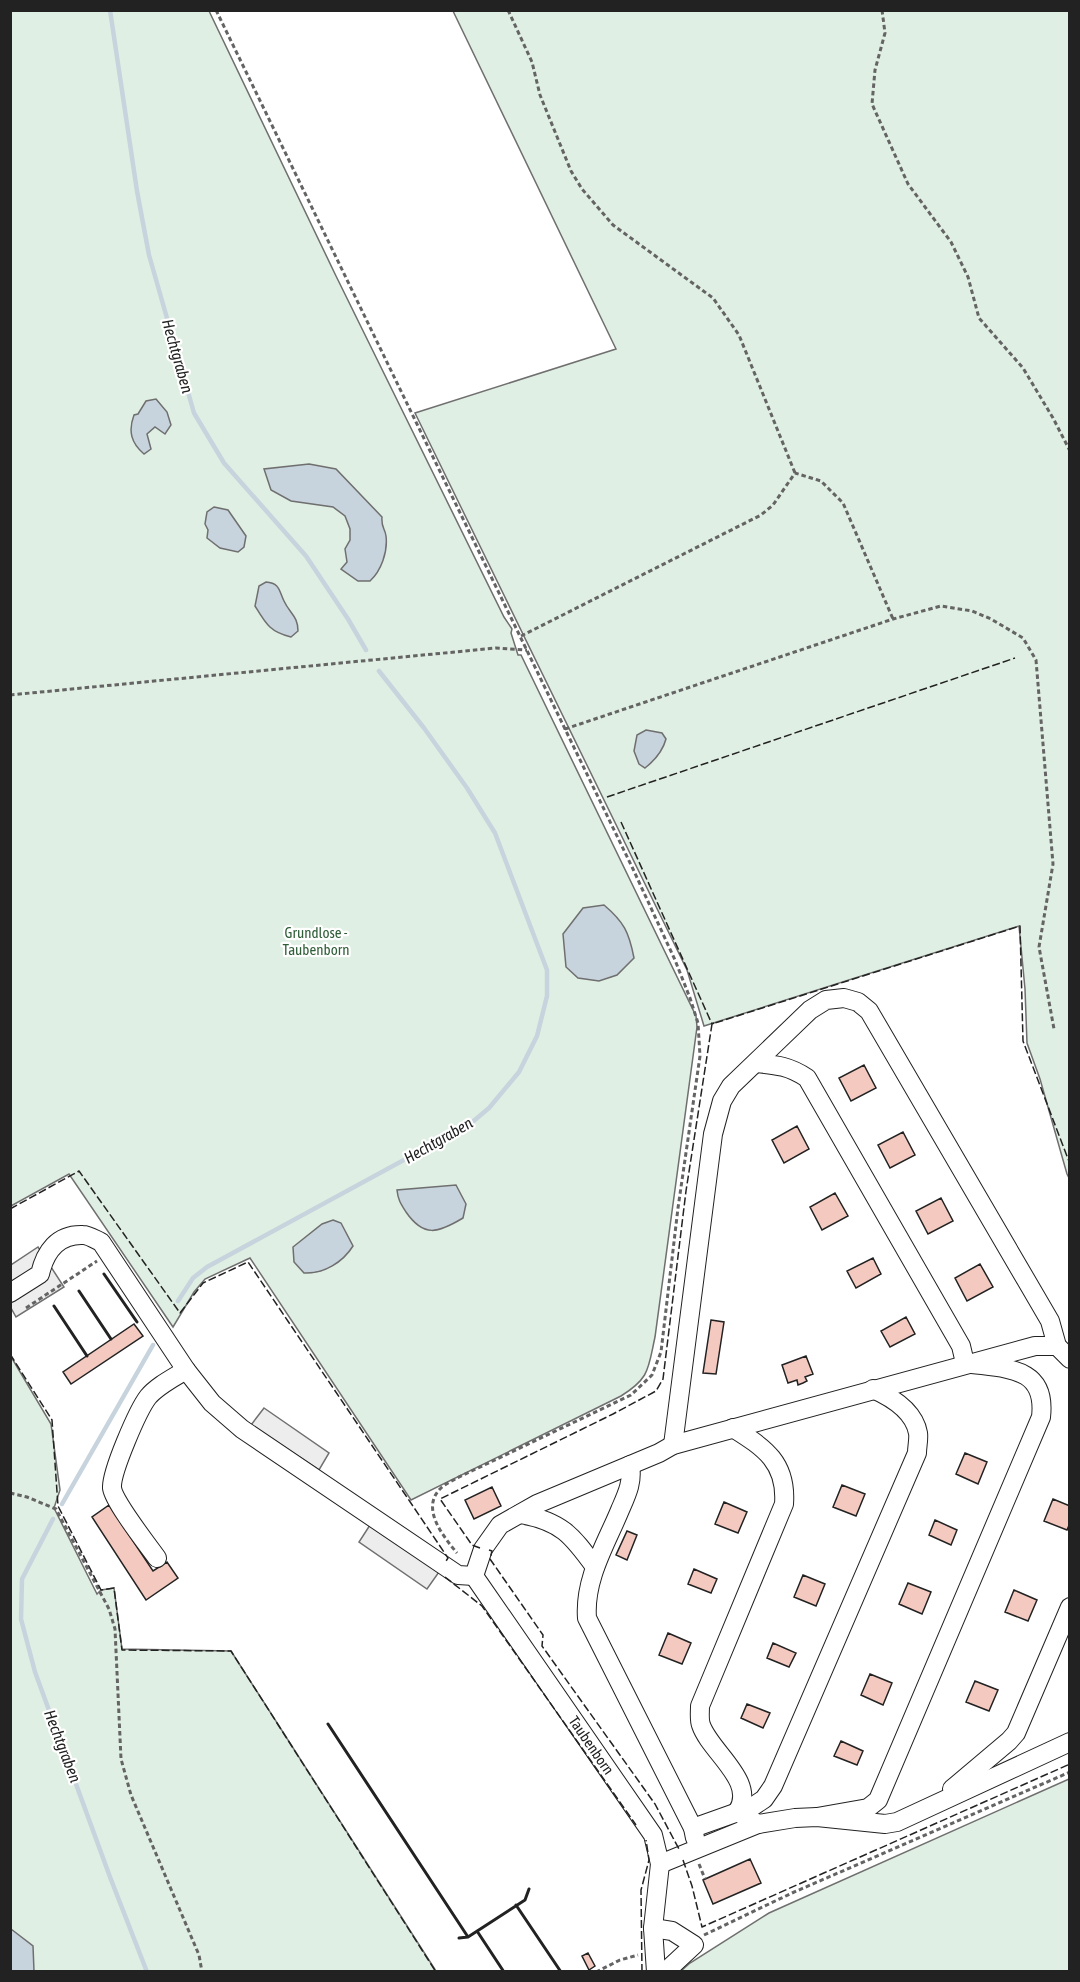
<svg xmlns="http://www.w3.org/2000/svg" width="1080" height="1982" font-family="'Asap Condensed',sans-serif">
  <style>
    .green { fill: #e0efe3; stroke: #6f6f6f; stroke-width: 1.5 }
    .parking { fill: #ededed; stroke: #6f6f6f; stroke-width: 1.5 }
    .water { fill: #c7d3dd; stroke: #6f6f6f; stroke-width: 1.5 }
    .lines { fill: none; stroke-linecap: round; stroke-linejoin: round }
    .stream { stroke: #c7d3dd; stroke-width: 4.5 }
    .building { fill: #f3c9c0; stroke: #222; stroke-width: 1.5 }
    .minor-casing { stroke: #222; stroke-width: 20 }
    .path { stroke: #646464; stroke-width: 3; stroke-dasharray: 4.5 3; stroke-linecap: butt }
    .minor { stroke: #fff; stroke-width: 18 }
    .fence { stroke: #222; stroke-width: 1.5; stroke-dasharray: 8 3; stroke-linecap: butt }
    .wall { stroke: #222; stroke-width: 3 }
    .labels { text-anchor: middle; stroke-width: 4.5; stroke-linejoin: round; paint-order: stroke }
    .park-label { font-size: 15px; fill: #2f5e38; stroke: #fff }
    .street-label { font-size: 15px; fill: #222; stroke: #fff }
    .water-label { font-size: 16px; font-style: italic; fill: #222; stroke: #fff }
  </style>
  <rect width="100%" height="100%" fill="#fff"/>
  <path class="green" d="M11 11H209L336 276 504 617 512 629 511 633 518 655H521L696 1016 697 1027 655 1337C648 1369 650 1378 621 1396L411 1500 250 1258 205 1279 194 1292 173 1327 69 1174 11 1206Z
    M453 11H1069V1178L1067 1174 1040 1079 1027 1043 1025 989 1019 926 704 1026 687 970 415 413 616 349Z
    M10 1355 51 1424 60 1490 54 1508 97 1594 101 1590 114 1588 122 1649 231 1651 436 1971H11Z
    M1069 1779V1971H681L690 1963 769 1913Z"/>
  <path class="parking" d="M38 1247 64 1287 16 1317 11 1308V1265Z
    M264 1408 329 1453 319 1470 251 1425Z
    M370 1525 439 1572 427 1589 359 1542Z"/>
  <path class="water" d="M156 399 167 412 171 425 165 434 155 427 147 434 151 449 144 454C131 443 128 431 134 415L138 414 146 401Z
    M309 464 336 469 382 517C381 528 385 528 386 536 388 552 381 571 370 581H358L341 569 347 562 345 549 350 540V529L345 516 333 507 291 501 271 490 264 469Z
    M214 507 228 510 246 536 244 547 238 552 220 548 207 538 208 530 205 524 207 512Z
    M266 582C280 583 279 591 284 601 290 614 298 616 298 631L291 637C270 632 266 624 255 606L259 586Z
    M646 730 662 733 666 739C663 750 654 761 645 768L639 764 634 751 637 735Z
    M604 905C624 922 629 932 634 958L617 975 599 981 578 978 566 967 563 934 583 908Z
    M456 1185 466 1204 463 1218C438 1233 424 1238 406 1212 401 1204 398 1200 397 1190Z
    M333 1220 341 1223 353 1246C343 1262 324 1274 304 1273L294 1262 293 1247 322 1224Z
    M11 1929 33 1946 34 1971H11Z"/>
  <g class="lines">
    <path class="stream" d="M110 10 137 191 149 255 194 413 224 463 306 556 348 619 366 650
      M178 1301 193 1278 207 1267 470 1124 489 1108 519 1072 537 1036 547 996V970L495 833 467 788 424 728 379 671
      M62 1504 153 1345
      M53 1519 22 1579 21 1619 35 1672 110 1877 147 1972"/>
  </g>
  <path class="building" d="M864 1065 876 1088 851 1101 839 1078Z
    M797 1126 809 1149 784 1163 772 1140Z
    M903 1132 915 1155 890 1168 878 1145Z
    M835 1193 848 1216 822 1230 810 1207Z
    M941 1198 953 1221 928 1234 916 1211Z
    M873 1258 881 1274 856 1288 847 1271Z
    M980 1264 993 1287 967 1301 955 1278Z
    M906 1317 915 1334 890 1347 881 1331Z
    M711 1320 724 1322 716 1374 703 1373Z
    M134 1324 143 1336 71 1384 63 1372Z
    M806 1356 813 1374 805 1377 807 1381 803 1383 798 1385 797 1380 788 1383 782 1365Z
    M965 1453 987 1462 978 1484 956 1474Z
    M842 1485 865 1494 856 1516 833 1507Z
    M492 1487 501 1506 474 1519 465 1500Z
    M1053 1499 1070 1506V1523L1067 1530 1044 1521Z
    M724 1502 747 1512 738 1533 715 1524Z
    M109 1505 153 1571 167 1562 178 1578 146 1600 92 1517Z
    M935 1520 957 1530 951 1545 929 1535Z
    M627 1531 637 1535 627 1560 616 1555Z
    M694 1569 717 1579 711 1593 688 1584Z
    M803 1575 825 1584 816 1606 794 1597Z
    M908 1583 931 1592 922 1614 899 1604Z
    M1014 1590 1037 1600 1028 1621 1005 1612Z
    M668 1633 691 1643 682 1664 659 1655Z
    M773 1643 796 1653 789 1667 767 1658Z
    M870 1674 892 1683 883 1705 861 1695Z
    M975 1681 998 1690 989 1711 966 1702Z
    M747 1704 770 1713 763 1728 741 1718Z
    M841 1741 863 1751 857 1765 834 1756Z
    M750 1859 761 1883 713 1904 703 1880Z
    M588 1953 595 1966 589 1970 582 1956Z"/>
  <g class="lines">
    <defs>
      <g id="minor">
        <path d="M756 1063C777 1065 789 1066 807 1078L961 1346 965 1363C1004 1369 1047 1365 1041 1417L878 1800 868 1808 817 1817"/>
        <path d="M10 1293 40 1274C45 1252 57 1234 83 1235 89 1235 96 1240 101 1242L186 1370 212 1403 242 1429 458 1575 474 1576"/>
        <path d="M733 1428C765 1448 787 1463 784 1504L700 1706C700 1713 699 1720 701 1725 710 1752 758 1782 737 1812L758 1824"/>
        <path d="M673 1445 713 1134 722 1101 731 1086 810 1010 826 1000 844 998 858 1002 869 1011 1050 1321 1057 1346"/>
        <path d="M630 1465C633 1482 627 1494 620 1510 606 1544 584 1579 587 1618L693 1828 695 1838"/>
        <path d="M520 1514C561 1521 572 1535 595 1567"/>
        <path d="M157 1558C147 1544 114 1502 112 1488 111 1472 138 1410 148 1397 157 1386 173 1378 186 1370"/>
        <path d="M474 1576 483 1549 500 1525 537 1504 659 1453 673 1445 1035 1346H1057L1070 1359"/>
        <path id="s1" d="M474 1576 653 1835 660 1864 653 1928 656 1972"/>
        <path d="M952 1789 1009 1741 1016 1733 1070 1607"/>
        <path d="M693 1828 752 1807 764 1799 773 1786 917 1453C917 1446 919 1439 918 1433 914 1411 891 1397 873 1389"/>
        <path d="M660 1864 758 1824 795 1818 817 1817 885 1824 897 1822 1070 1742"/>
        <path d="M653 1928 672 1931 694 1945 665 1972"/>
      </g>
    </defs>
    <use href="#minor" class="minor-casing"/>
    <path class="path" d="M216 10 633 869 675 960 690 998 698 1023 700 1056 678 1208 661 1352 652 1375 631 1395 457 1478C452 1481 445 1484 441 1488 420 1508 443 1536 457 1553
      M508 10 532 62 540 95 571 171 582 189 613 225 713 298 739 335 795 473
      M882 10 885 33 875 70 872 104 908 184 951 242 968 277 979 318 1023 368 1053 418 1070 451
      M521 636 761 515 773 505 795 473 821 481 843 503 893 619
      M10 695 496 648 527 650
      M565 729 893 619 941 606 972 611 991 619 1023 638 1036 660 1053 864 1039 947 1054 1029
      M26 1308 97 1261
      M10 1493 27 1497 56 1509 109 1609 115 1629 121 1759 131 1795 199 1955 202 1972
      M699 1864 705 1879
      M704 1935 792 1893 1070 1772
      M596 1972 620 1960 638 1955"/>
    <use href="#minor" class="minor"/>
    <path class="fence" d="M607 797 1015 658
      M621 822 712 1024 714 1023
      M10 1209 79 1171 180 1313 203 1283 248 1262 448 1558 446 1561
      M10 1354 52 1420 58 1506 101 1590 114 1588 122 1650 231 1651 436 1972
      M480 1548 472 1545 440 1499 613 1414 656 1391 663 1379 686 1191 712 1024 1020 926 1023 1041 1070 1164
      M489 1550 492 1551 490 1559 543 1635 542 1646 655 1804 680 1851
      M445 1577 482 1606 636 1825
      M683 1860 692 1886 702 1927 1070 1764
      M642 1972 641 1890 649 1860 646 1840"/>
    <path class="wall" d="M104 1274 137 1322
      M79 1291 111 1339
      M54 1306 87 1356
      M328 1724 468 1937
      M516 1905 561 1972
      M477 1931 504 1972
      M459 1938 468 1937 525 1900 529 1889"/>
  </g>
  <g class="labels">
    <g class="park-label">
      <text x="316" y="938">Grundlose -<tspan x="316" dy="17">Taubenborn</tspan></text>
    </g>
    <g class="street-label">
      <text dy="5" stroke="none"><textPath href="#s1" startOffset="206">Taubenborn</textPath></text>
    </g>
    <g class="water-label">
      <text transform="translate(178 356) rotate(74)" y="6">Hechtgraben</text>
      <text transform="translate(438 1140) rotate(-30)" y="6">Hechtgraben</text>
      <text transform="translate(63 1746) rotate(69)" y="6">Hechtgraben</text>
    </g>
  </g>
  <rect width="1080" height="1982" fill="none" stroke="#222222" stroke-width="24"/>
</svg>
